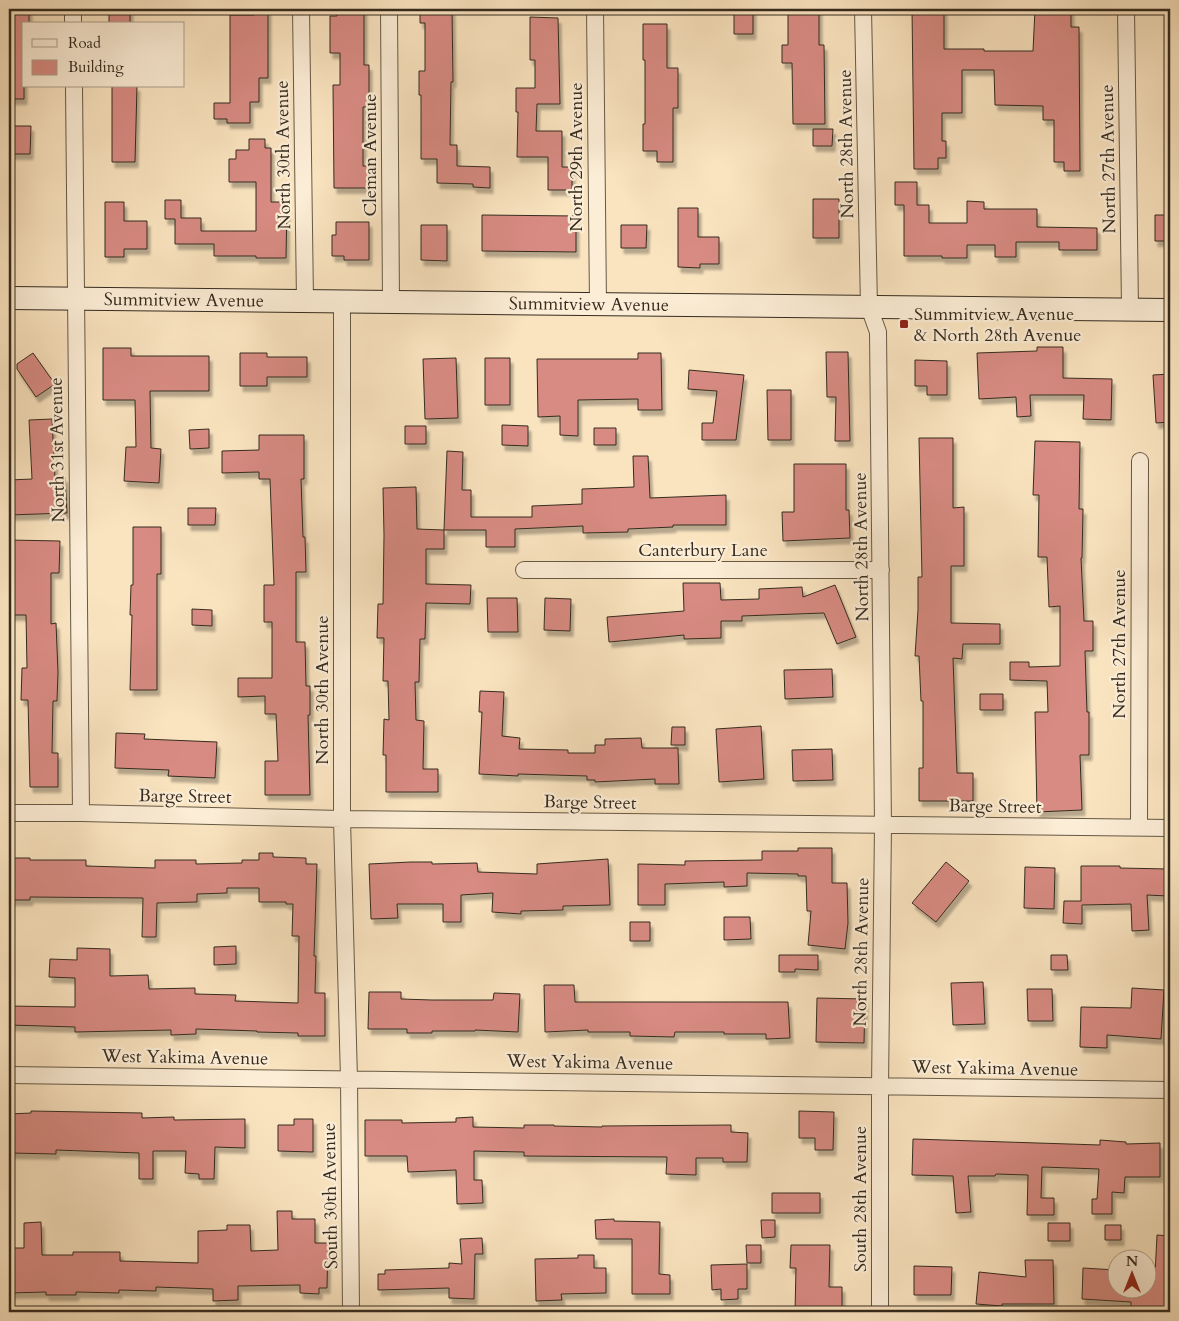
<svg xmlns="http://www.w3.org/2000/svg" width="1179" height="1321" font-family="Cardo,serif">
  <style>
    .building { fill: #d88b83; stroke: #352b1e; filter: url(#shadow) }
    .lines { fill: none; stroke-linecap: round; stroke-linejoin: round }
    .street-casing { stroke: #665946; stroke-width: 18 }
    .secondary-casing { stroke: #352b1e; stroke-width: 24 }
    .street { stroke: #fcedd6; stroke-width: 16 }
    .secondary { stroke: #fcedd6; stroke-width: 22 }
    .poi-dot { fill: #8f2418; stroke: #fcedd6; stroke-width: 2 }
    .labels { text-anchor: middle; stroke-width: 4.5; stroke-linejoin: round; paint-order: stroke }
    .street-label { font-size: 18px; fill: #352b1e; stroke: #fcedd6 }
    .poi-label { font-size: 18px; fill: #352b1e; stroke: #fcedd6; text-anchor: start }
  </style>
  <defs>
    <filter id="shadow"><feDropShadow dx="3" dy="5.5" stdDeviation="1" flood-color="#0004"/></filter>
  </defs>
  <rect width="100%" height="100%" fill="#fae4c0"/>
  <filter id="stains"><feTurbulence type="fractalNoise" baseFrequency=".004" numOctaves="4"/><feColorMatrix values="0 0 0 0 .2 0 0 0 0 .09 0 0 0 0 .02 0 0 0 .5 -.17"/></filter>
  <radialGradient id="worn" r=".72"><stop offset=".6" stop-color="#630" stop-opacity="0"/><stop offset="1" stop-color="#630" stop-opacity=".3"/></radialGradient>
  <path class="building" d="M9 9H29V24H24V99H9Z
    M109 9H130V24H109Z
    M254 9H268V78H259V102H250V123H227V119H214V103H230V15H254Z
    M337 9H364V65H369V107H363V166H369V188H334L333 85H340V53H330V16H337Z
    M420 9H452L453 82H451L450 145H457V166L490 167V188L473 187V184L437 183V159H421V95H419V71H425V23H420Z
    M734 9H753V34H734Z
    M788 9H819V45H824L825 124H793L792 63H782V45H788Z
    M912 9H944V49H984V51H1033L1035 9H1071V27H1079L1080 171H1064V162H1054V120H1043V106L995 105 994 70H962V113H942V141H946V158H938V169H914Z
    M530 17 558 18 560 104H537L536 131H562V167H572V190H548V157H517L518 112H516V88H535V60H530Z
    M643 24H667V68H678V108H673V162H657V151H643V124H645V60H643Z
    M112 86H137L135 162H112Z
    M9 126H31L30 154H9Z
    M813 129H833L832 146H813Z
    M249 139H265V148H271V202H287L286 258H256V256H214V244H175V219H165V200H181V218H201V231H256V182H229V159H236V150H249Z
    M895 182H917V205H929V223H967V201L984 202V209H1037V227L1097 228V250H1059V242H1016V257H995V245H967V258H942V256H904V205H895Z
    M813 199H839V238H813Z
    M105 202H124V221H147V249H124V257H105Z
    M678 208H698V237H719V264H700V268L678 267Z
    M482 215 576 216V252L482 251Z
    M1155 215H1170V241H1155Z
    M336 222H369V260H344V256H332V235H336Z
    M421 225H447V261L421 260Z
    M621 225H647L646 248H621Z
    M1037 347H1063V378L1112 379 1111 420 1083 419 1084 395H1030L1031 416 1017 417 1016 397 979 399 977 353 1037 351Z
    M103 348H131V356H209V391H150L151 448 161 449 159 483 124 481 126 447H136L135 400H103Z
    M826 352H848L850 441H835L836 397H827Z
    M33 353 55 384 36 397 17 369V364Z
    M240 353H267V357H307V377H267V386H240Z
    M638 353H661L662 410H638V399L578 400V436L560 435V416L538 417 537 359H638Z
    M456 358 458 418 425 419 423 359Z
    M485 358H510V405H485Z
    M915 360 947 361V395H927V386H915Z
    M689 370 744 375 736 440H702V423H713L717 391 688 389Z
    M1170 374V422L1156 423 1153 375Z
    M767 390H791V440H768Z
    M52 419 55 478 65 477 67 513 9 515V480L32 479 29 420Z
    M502 425 528 426V446L502 445Z
    M405 426H426V444H405Z
    M594 428H616V445H594Z
    M209 429V448L190 449 189 430Z
    M259 435H304V479H301L303 537H305L306 572H296V642H305L306 686H310V715H308L310 795H265V761H278L276 714H265V696L238 697V678H272V622H264V585H274L270 479H259V472L222 473V451L259 450Z
    M919 438H953V508L964 507V566H951V623L1000 624V644H963L962 659 953 658 957 773H973V801H919V768H923V701H921L919 656H915L918 610V577H922Z
    M1035 441 1080 442 1079 509H1083L1082 558H1081L1084 621H1093V651H1085L1087 712H1089V755H1080L1082 810 1037 812 1035 712H1048L1047 681 1010 680V662H1029V667L1060 666V606L1049 607 1047 557H1038L1039 495H1033Z
    M447 451 463 452 462 490H471V517H532V506L582 504V489L634 487 633 456H648L650 498 726 495V525H673V527L628 529V532L583 533V526L515 529V547H486V530H444Z
    M794 464H846V510H849L850 538 783 541 782 512H794Z
    M416 487 417 529 444 530V549H426V584L471 585 470 604 426 603 425 639H420L419 682H415L416 720 424 721 423 769H438V792H386V755H383L384 719 389 720 388 681H383L384 638H377L378 604H383L384 535 383 488Z
    M188 508H216L215 525H188Z
    M133 527H161V574H157V690H130L132 615H130L131 585H133Z
    M9 540 60 541 59 573H51V624L56 623 58 672 57 701H53L52 753H58V787H30L28 700H21L22 668H27L26 615H9Z
    M683 583H720L721 600 759 599V589L802 587 803 597 835 585 856 637 837 644 824 613 742 616V621H721V638L684 639V635L609 642 607 617 684 611Z
    M487 598H517L518 632H488Z
    M545 598 571 599 570 631 544 630Z
    M192 609 212 610V626L192 625Z
    M832 669 833 697 785 699 784 670Z
    M480 691 504 692 502 736 520 738 519 749 568 750V753H595V745H605V739L641 738 642 748H678L679 784H655V779L595 782V780H587V776L518 774V776L479 774 482 712H479Z
    M980 694H1003V710H980Z
    M761 726 764 779 719 782 716 729Z
    M672 727H685V745H671Z
    M116 733 145 734 144 739 217 742 215 778 168 776 169 770 115 768Z
    M832 749 833 780 793 781 792 750Z
    M798 848H832V883H847L848 923 845 949 808 945 811 911H807L806 876H798V874L747 873V886L724 887V882L665 884V905H638V864L685 865V861L762 860V851H798Z
    M259 853H273V857L306 858V864H317L314 956H316L315 993H325V1036H298V1033L257 1032V1031L196 1029V1034L171 1035V1030L75 1032V1027L9 1025V1006L75 1007V978L49 977 50 959 77 960V948L110 949V976L148 975 149 989 195 988V994L236 995 235 1001 298 1003 299 936H292L293 904H286V902H259V888H227V893L197 894V902L157 903 156 937H142L143 898 30 897V900H9V858H30V860H86V866L155 868V860H196V864L242 863V860H259Z
    M608 859 610 905 563 906V910L521 911V914L492 912 493 893 461 895V922H443V904H397L398 918 371 919 369 864 411 862H432V864L477 863 478 872 537 874V864Z
    M946 862 969 881 936 922 912 903Z
    M1081 866H1120V868L1168 869V896L1147 895 1149 930 1132 931 1131 904 1082 905V924L1063 923 1064 901H1081Z
    M1025 867 1055 868 1054 909 1024 908Z
    M724 917H750L751 939 724 940Z
    M630 922H650V941H630Z
    M236 946V964L214 965V947Z
    M779 955H818V970L795 969V972H779Z
    M1051 955H1067L1068 970H1051Z
    M983 982 985 1024 953 1025 951 983Z
    M544 985H574L575 1002H788L790 1038 766 1039V1034H724V1032H675L674 1037 630 1036V1032H588V1030L545 1032Z
    M1132 988 1164 990 1161 1039 1107 1035V1048L1080 1047 1081 1007 1131 1008Z
    M1027 989H1052L1053 1021H1028Z
    M369 992H401V999L432 1000H493L494 993 520 994 518 1032 475 1030V1031H432V1033H407V1029H368Z
    M817 998 865 999 864 1043 816 1042Z
    M31 1111 142 1113V1118L174 1117V1120L245 1119V1148L215 1147 214 1179H199V1174L185 1173 186 1151H153V1179H139V1153L56 1150V1154L9 1153V1114L31 1113Z
    M799 1111 834 1112 833 1150H815V1138H799Z
    M473 1117V1127L524 1128V1125H554V1126L602 1127V1126L731 1125V1132L748 1133 747 1162H723V1158H696V1175L666 1174 667 1157 524 1156V1152L474 1151V1180H482L483 1203 457 1204 456 1170 408 1172 407 1156H365V1120H402V1123L456 1122V1118Z
    M294 1119H313V1152L278 1151V1125H294Z
    M913 1139 1100 1145V1140L1126 1142V1144L1160 1143V1177H1125L1124 1193 1112 1192V1214H1092V1199H1097L1099 1169 1042 1167 1041 1198H1054V1215H1027L1028 1175 996 1174 995 1176H968L971 1212 956 1213 953 1176 912 1175Z
    M772 1193H820V1213H772Z
    M277 1211H292V1219H315V1243H328L327 1288H319V1294L300 1293V1285L238 1286V1300L213 1301V1289L156 1287V1291L119 1290V1293L76 1292V1295H46V1292L9 1293V1248H24V1223L41 1222 42 1255H73V1252H120V1261L198 1263V1231L227 1230V1225H250L251 1251 278 1250Z
    M614 1219V1221L660 1222 659 1274 670 1275V1294H632V1239H596L595 1220Z
    M761 1220H775V1237L762 1238Z
    M1048 1223H1070V1241H1048Z
    M1105 1225H1121V1240H1105Z
    M1157 1235 1170 1236V1309H1131V1302L1082 1299 1083 1268 1116 1270 1115 1288H1146V1275H1155Z
    M482 1238 483 1254H475L474 1299 449 1298V1288L378 1290V1274H385V1270L449 1268V1263L462 1264 460 1239Z
    M746 1245H761V1263H747Z
    M791 1245H830L829 1287H842V1312H795L796 1268H790Z
    M578 1255H594V1268H606V1293L561 1294 562 1300 536 1301 535 1259 578 1258Z
    M1025 1260H1053L1054 1304H1002V1306L976 1304 979 1272 1026 1277Z
    M747 1264V1289H738V1299L721 1300V1289L712 1290 711 1265Z
    M914 1266 952 1267 951 1295H914Z"/>
  <g class="lines">
    <defs>
      <path id="street" d="M73 9V24
        M301 9 305 301
        M389 9 391 302
        M595 9 598 304
        M863 9 869 307 878 332 883 825 880 1087V1312
        M1126 9 1130 309
        M74 86 81 813
        M342 301V819L349 1079 351 1312
        M524 570H881
        M9 813H81L342 819 1170 828
        M1139 827 1140 461
        M9 1075 1170 1090"/>
      <g id="secondary">
        <path id="s1" d="M9 298 1170 310"/>
      </g>
    </defs>
    <use href="#street" class="street-casing"/>
    <use href="#secondary" class="secondary-casing"/>
    <use href="#street" class="street"/>
    <use href="#secondary" class="secondary"/>
  </g>
  <rect class="poi-dot" x="899" y="319" width="10" height="10" rx="2.5"/>
  <g class="labels">
    <g class="street-label">
      <text transform="translate(846 144) rotate(-91)" y="6">North 28th Avenue</text>
      <text transform="translate(283 155) rotate(-91)" y="6">North 30th Avenue</text>
      <text transform="translate(370 155) rotate(-90)" y="6">Cleman Avenue</text>
      <text transform="translate(576 157) rotate(-90)" y="6">North 29th Avenue</text>
      <text transform="translate(1108 159) rotate(-91)" y="6">North 27th Avenue</text>
      <text dy="6" stroke="none"><textPath href="#s1" startOffset="175">Summitview Avenue</textPath></text>
      <text dy="6" stroke="none"><textPath href="#s1" startOffset="580">Summitview Avenue</textPath></text>
      <text transform="translate(57 450) rotate(-91)" y="6">North 31st Avenue</text>
      <text transform="translate(861 547) rotate(-91)" y="6">North 28th Avenue</text>
      <text x="703" y="556">Canterbury Lane</text>
      <text transform="translate(1119 644) rotate(-90)" y="6">North 27th Avenue</text>
      <text transform="translate(322 690) rotate(-90)" y="6">North 30th Avenue</text>
      <text transform="translate(185 796) rotate(1)" y="6">Barge Street</text>
      <text transform="translate(590 802) rotate(1)" y="6">Barge Street</text>
      <text transform="translate(995 806) rotate(1)" y="6">Barge Street</text>
      <text transform="translate(861 952) rotate(-89)" y="6">North 28th Avenue</text>
      <text transform="translate(185 1057) rotate(1)" y="6">West Yakima Avenue</text>
      <text transform="translate(590 1062) rotate(1)" y="6">West Yakima Avenue</text>
      <text transform="translate(995 1068) rotate(1)" y="6">West Yakima Avenue</text>
      <text transform="translate(330 1196) rotate(-91)" y="6">South 30th Avenue</text>
      <text transform="translate(860 1199) rotate(-90)" y="6">South 28th Avenue</text>
    </g>
    <g class="poi-label">
      <text x="914" y="320">Summitview Avenue<tspan x="914" dy="21">&amp; North 28th Avenue</tspan></text>
    </g>
  </g>
  <rect width="1179" height="1321" fill="none" stroke="#fae4c0" stroke-width="30"/>
  <rect x="10" y="10" width="1159" height="1301" fill="none" stroke="#352b1e" stroke-width="2.5"/>
  <rect x="15" y="15" width="1149" height="1291" fill="none" stroke="#352b1e"/>
  <rect x="22" y="22" width="162" height="65" fill="#fcedd6" stroke="#ac9f8c"/>
  <rect x="32" y="39" width="25" height="8" fill="#fcedd6" stroke="#ac9f8c"/>
  <text x="68" y="48" font-size="15" fill="#352b1e">Road</text>
  <rect x="32" y="60" width="25" height="15" fill="#d88b83" stroke="#ac9f8c"/>
  <text x="68" y="72" font-size="15" fill="#352b1e">Building</text>
  <g transform="translate(1132 1274)"><circle r="24" fill="#fcedd6" stroke="#ac9f8c"/>
  <path d="M0-4L9 19L0 12L-9 19Z" fill="#8f2418"/>
  <text y="-8" font-size="14" font-weight="bold" text-anchor="middle" fill="#352b1e">N</text>
  </g>
  <rect width="100%" height="100%" filter="url(#stains)"/>
  <rect width="100%" height="100%" fill="url(#worn)"/>
</svg>
